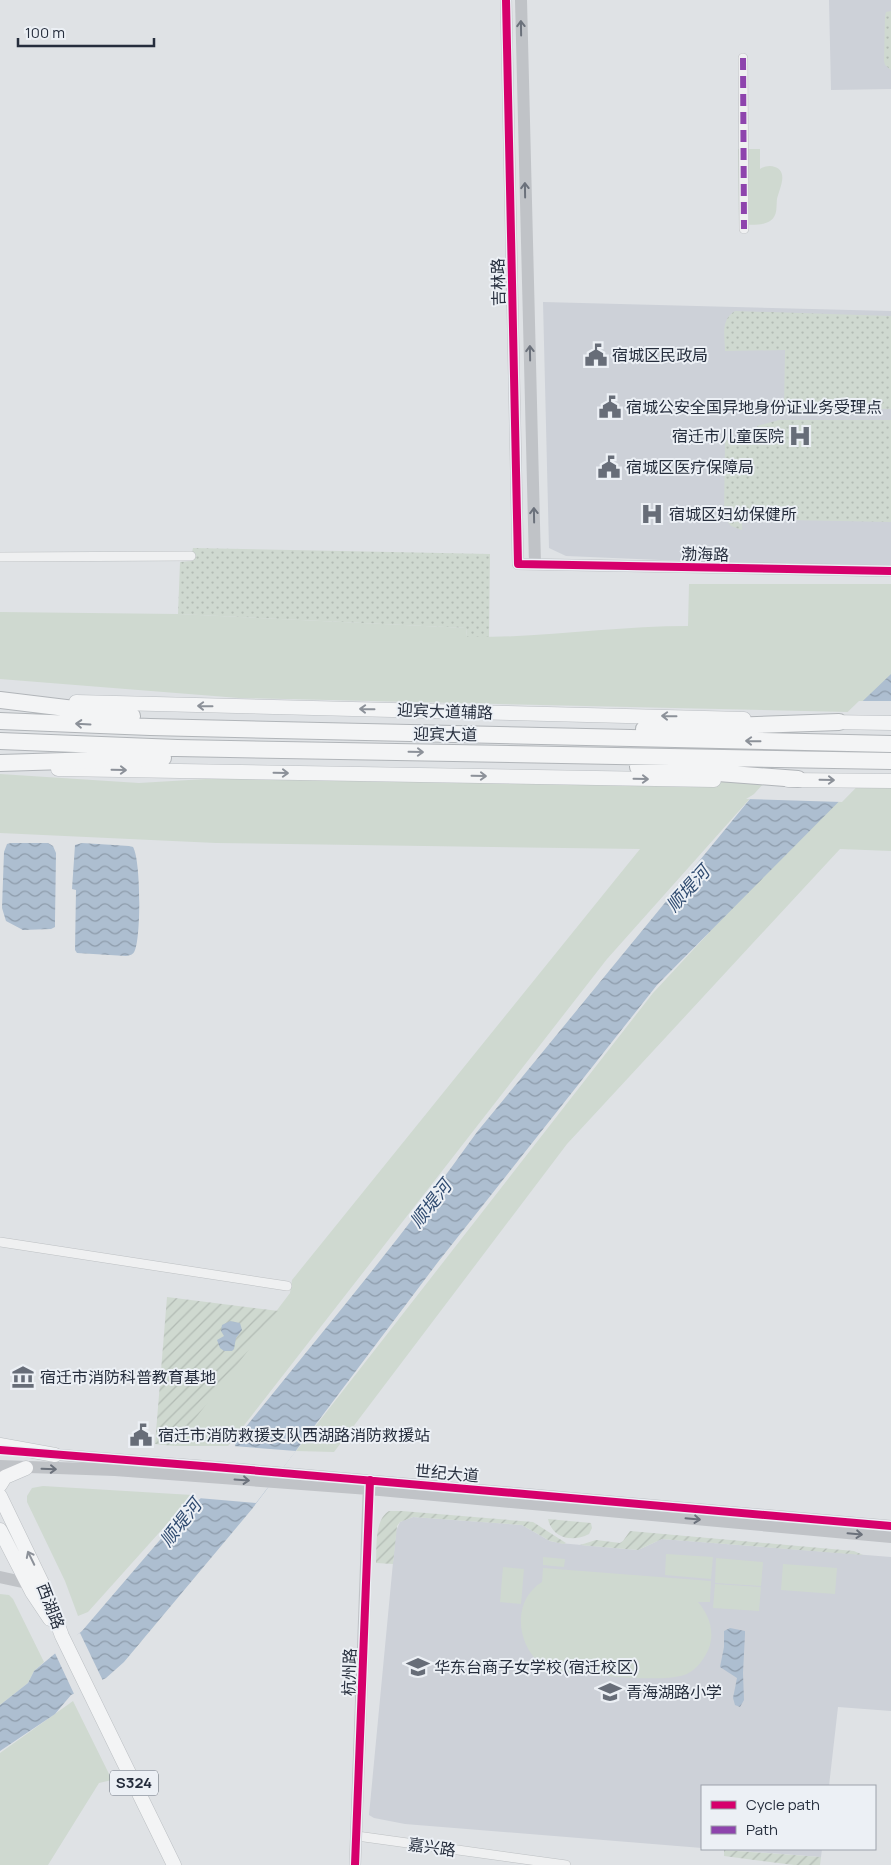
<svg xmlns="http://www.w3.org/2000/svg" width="891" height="1865" font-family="Manrope,'Noto Sans SC',sans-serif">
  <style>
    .built { fill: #cdd1d8 }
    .grass { fill: url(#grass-dots) }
    .park { fill: #cfd9d0 }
    .garden { fill: url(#garden-furrows) }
    .water { fill: url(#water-waves) }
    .pier { fill: #dfe2e5 }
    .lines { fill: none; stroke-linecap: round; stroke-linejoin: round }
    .street-casing { stroke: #bdc0c3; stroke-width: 10 }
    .primary-casing { stroke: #bbbfc3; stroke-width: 15 }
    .highway-casing { stroke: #b1b5b9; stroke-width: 18 }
    .street { stroke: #eff0f1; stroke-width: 9 }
    .secondary { stroke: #c0c3c7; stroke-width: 12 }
    .primary { stroke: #f3f4f5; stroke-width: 14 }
    .highway { stroke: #f3f4f5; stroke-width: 16 }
    .quiet { stroke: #8e44ad; stroke-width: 6; stroke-dasharray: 12 6; stroke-linecap: butt }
    .cycleway-casing { stroke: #ecf0f5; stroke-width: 11 }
    .cycleway { stroke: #d6006c; stroke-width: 8 }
    .oneway { stroke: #6b717b }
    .oneway2 { stroke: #8c9199 }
    .labels { text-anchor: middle; stroke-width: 4; stroke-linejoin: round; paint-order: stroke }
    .shield { fill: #ecf0f5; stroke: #616874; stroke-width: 1 }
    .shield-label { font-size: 15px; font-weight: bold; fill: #262e3d }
    .street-label { font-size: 16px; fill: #262e3d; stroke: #ecf0f5 }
    .poi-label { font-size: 16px; fill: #262e3d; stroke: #ecf0f5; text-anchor: start }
    .water-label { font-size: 18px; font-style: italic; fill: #314c71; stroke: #ecf0f5 }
  </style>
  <defs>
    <pattern id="grass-dots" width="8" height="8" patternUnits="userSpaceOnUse" patternTransform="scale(1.25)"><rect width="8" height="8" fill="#cfd9d0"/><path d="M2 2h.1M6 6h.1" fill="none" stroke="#b2bbb4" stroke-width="1.8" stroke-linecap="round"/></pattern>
    <pattern id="garden-furrows" width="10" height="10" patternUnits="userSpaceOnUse" patternTransform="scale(1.25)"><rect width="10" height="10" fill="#cfd9d0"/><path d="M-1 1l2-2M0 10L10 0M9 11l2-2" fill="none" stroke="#b2bbb4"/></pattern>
    <pattern id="water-waves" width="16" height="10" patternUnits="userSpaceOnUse" patternTransform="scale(1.25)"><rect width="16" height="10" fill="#adbed0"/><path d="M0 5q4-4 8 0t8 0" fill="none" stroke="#8d9baa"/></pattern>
  </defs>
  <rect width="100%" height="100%" fill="#dfe2e5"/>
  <path class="built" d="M829 0H891V89L831 90Z
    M543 302 891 311V565L708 562 566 556 549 548Z
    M413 1517 522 1525 550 1541 559 1543 638 1550 662 1539 891 1557V1711L838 1707 829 1786H702V1848L405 1824 374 1818 369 1815 396 1531 400 1522Z
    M714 1849H822L821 1857Z"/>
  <path class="grass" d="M891 11V70L885 65 884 61 885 16 886 12Z
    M735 311 891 316V409L788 411 784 409 785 350 725 351C725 336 720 320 735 311Z
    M779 420H891V522L742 519V530L731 526 724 517 725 440H758L757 426Z
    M193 548 490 554 489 638 467 637 466 628 178 614 180 562 190 561Z"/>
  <path class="park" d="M738 149H760V169C765 166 770 165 775 167 789 172 779 189 777 199 776 207 778 216 770 221 762 226 748 225 739 224Z
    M689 584H891V713L239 698 0 679V612L178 614 466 628 467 637C541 638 614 626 688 626Z
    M338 771 757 779 763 784 607 959 228 1446H174L290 1293 292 1280 640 849 216 843 0 833V774L139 783Z
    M851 780 891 781V851L840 849 567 1144 334 1452 296 1451 653 993Z
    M43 1486 192 1495H193L88 1612 78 1616 65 1581 27 1502V1496L32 1488Z
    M666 1554 713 1557 711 1579 665 1575Z
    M543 1557 565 1559 564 1567 543 1565Z
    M716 1558 763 1562 761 1586 715 1583Z
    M783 1564 837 1568 835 1594 781 1590Z
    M503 1567 524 1569 521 1604 500 1602Z
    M543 1568 711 1581 710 1602H698C709 1615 715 1631 709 1648 705 1658 697 1669 687 1674 664 1684 591 1674 563 1672 556 1671 547 1670 541 1664 516 1644 512 1600 542 1582Z
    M715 1584 761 1587 759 1611 713 1608Z
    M0 1594 9 1595 13 1599 44 1662 34 1671 28 1683 0 1705Z
    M73 1701 112 1780 99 1783 48 1865H0V1753Z"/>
  <path class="garden" d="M167 1297 279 1311 174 1446 155 1444Z
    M389 1511H402L533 1522 566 1543 564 1544 550 1541 522 1525 413 1517 400 1522 397 1526 393 1564 376 1563C377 1547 374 1520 389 1511Z
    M548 1519 591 1523 592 1528 589 1534C572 1543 552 1538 548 1519Z
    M630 1531 854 1551 863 1555 662 1539 638 1550 580 1545 596 1540 620 1543 623 1541Z
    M724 1850 821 1857 820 1865H794L724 1856Z"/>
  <path class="water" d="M891 674V749L657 985 438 1262 252 1509 124 1662 106 1678 71 1695 55 1714 0 1751V1705L28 1683 34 1671 82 1631 189 1506 200 1499 235 1447 236 1439C318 1337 402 1238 477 1132L750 799 771 790 778 782Z
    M11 843H48L53 846 56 853 55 921V927L51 929 23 930 6 921 2 908 4 852 7 844Z
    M82 843 129 846 133 847C141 860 141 936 135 950 133 955 131 955 126 956L77 953 75 950 76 890 72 889 75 845Z
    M230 1321 240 1323 242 1330 236 1338 234 1349 232 1351H224L220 1348 217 1340 224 1336 221 1331 222 1325Z
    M730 1628 745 1631V1634L743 1673 744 1700 740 1707 735 1705 733 1698 737 1678 720 1667 724 1647V1631Z"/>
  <path class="pier" d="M859 701H891V752L842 802 746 799 756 793 770 788 777 780Z
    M233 1446 296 1451 256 1503 198 1498Z
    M80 1633 104 1683 75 1696 54 1651 69 1639Z"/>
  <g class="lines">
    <defs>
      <path id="street" d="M743 58 744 229
        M0 557 191 556
        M0 1242 287 1286
        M357 1836 566 1865"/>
      <path id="primary" d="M76 702 744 719
        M828 722 891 723
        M58 769 714 780
        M788 780 891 781
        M0 1445 55 1455
        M0 1485 5 1477 26 1468
        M0 1496 43 1585 62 1636 174 1865
        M0 1530 32 1592 50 1619"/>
      <path id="highway" d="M0 700 132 716
        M0 721 150 727 891 744
        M644 729 839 722
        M0 741 177 748 891 761
        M0 763 163 758
        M638 767 798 779"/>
    </defs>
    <use href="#street" class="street-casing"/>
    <use href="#primary" class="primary-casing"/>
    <use href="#highway" class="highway-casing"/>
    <use href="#street" class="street"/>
    <path class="secondary" d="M506 0 518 564 891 571
      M521 0 535 564
      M47 1454 215 1467 891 1526
      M0 1466 115 1470 369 1489 891 1537
      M0 1577 27 1583
      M355 1865 369 1483"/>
    <use href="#primary" class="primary"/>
    <use href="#highway" class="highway"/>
    <path class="quiet" d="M743 58 744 229"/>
    <defs>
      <path id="cycleway" d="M506 0 518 564 891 571
        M0 1450 215 1467 891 1526
        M355 1865 370 1480"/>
    </defs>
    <use href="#cycleway" class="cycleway-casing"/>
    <use href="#cycleway" class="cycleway"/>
  </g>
  <defs><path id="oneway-shaft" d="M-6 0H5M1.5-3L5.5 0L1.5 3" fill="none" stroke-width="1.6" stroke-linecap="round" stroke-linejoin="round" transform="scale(1.25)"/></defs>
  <g class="oneway">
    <use href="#oneway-shaft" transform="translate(521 28) rotate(-91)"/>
    <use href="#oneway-shaft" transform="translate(525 190) rotate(-91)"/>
    <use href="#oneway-shaft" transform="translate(530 353) rotate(-91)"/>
    <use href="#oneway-shaft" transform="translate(534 515) rotate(-91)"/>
    <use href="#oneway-shaft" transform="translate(49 1469) rotate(2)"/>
    <use href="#oneway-shaft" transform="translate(242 1480) rotate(4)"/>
    <use href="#oneway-shaft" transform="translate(693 1519) rotate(5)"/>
    <use href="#oneway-shaft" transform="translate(855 1534) rotate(5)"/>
  </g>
  <g class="oneway2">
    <use href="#oneway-shaft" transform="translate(205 706) rotate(-179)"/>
    <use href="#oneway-shaft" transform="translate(367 709) rotate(-179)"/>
    <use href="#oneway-shaft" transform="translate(669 716) rotate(-179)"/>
    <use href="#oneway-shaft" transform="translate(83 724) rotate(-177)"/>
    <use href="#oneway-shaft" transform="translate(753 741) rotate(-179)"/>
    <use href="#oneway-shaft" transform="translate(416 752) rotate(1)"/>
    <use href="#oneway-shaft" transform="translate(119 770) rotate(1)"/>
    <use href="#oneway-shaft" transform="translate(281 773) rotate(1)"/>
    <use href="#oneway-shaft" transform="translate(479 776) rotate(1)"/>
    <use href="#oneway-shaft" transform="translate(641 779) rotate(1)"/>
    <use href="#oneway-shaft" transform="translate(827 780) rotate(1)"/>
    <use href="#oneway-shaft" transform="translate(31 1558) rotate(-116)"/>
  </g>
  <defs>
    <symbol id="civic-bare" viewBox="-9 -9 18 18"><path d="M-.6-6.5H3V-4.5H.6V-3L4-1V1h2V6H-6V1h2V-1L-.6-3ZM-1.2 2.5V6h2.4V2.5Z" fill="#676d78" stroke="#ecf0f5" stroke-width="2.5" paint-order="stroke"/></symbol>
    <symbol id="hospital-bare" viewBox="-9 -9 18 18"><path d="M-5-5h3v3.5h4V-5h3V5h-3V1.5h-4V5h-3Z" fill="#676d78" stroke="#ecf0f5" stroke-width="2.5" paint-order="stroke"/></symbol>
    <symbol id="museum-bare" viewBox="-9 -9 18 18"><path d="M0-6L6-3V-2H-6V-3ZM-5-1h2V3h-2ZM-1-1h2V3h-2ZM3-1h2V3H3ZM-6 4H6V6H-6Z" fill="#676d78" stroke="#ecf0f5" stroke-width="2.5" paint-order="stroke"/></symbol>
    <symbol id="school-bare" viewBox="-9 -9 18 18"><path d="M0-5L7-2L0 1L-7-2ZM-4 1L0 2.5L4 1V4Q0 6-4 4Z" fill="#676d78" stroke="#ecf0f5" stroke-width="2.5" paint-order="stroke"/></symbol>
  </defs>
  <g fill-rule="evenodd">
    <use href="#civic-bare" x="580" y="339" width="32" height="32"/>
    <use href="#civic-bare" x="594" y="391" width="32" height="32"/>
    <use href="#hospital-bare" x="784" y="420" width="32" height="32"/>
    <use href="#civic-bare" x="593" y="451" width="32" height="32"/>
    <use href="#hospital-bare" x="636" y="498" width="32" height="32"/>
    <use href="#museum-bare" x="7" y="1361" width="32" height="32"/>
    <use href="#civic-bare" x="125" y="1419" width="32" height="32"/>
    <use href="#school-bare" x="402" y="1651" width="32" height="32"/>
    <use href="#school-bare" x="594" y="1676" width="32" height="32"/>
  </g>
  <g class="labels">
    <rect class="shield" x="110" y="1770.5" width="48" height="25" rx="4"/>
    <g class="shield-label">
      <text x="134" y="1788">S324</text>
    </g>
    <g class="street-label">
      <text transform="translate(498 282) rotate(-91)" y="6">吉林路</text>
      <text transform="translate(705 554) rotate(1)" y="6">渤海路</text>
      <text transform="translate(445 711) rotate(2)" y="6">迎宾大道辅路</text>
      <text transform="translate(445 734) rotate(1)" y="6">迎宾大道</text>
      <text transform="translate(447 1473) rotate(5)" y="6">世纪大道</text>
      <text transform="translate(51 1606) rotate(69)" y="6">西湖路</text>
      <text transform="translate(349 1672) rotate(-88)" y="6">杭州路</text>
      <text transform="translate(432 1847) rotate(8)" y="6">嘉兴路</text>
    </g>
    <g class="poi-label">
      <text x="612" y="361">宿城区民政局</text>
      <text x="626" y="413">宿城公安全国异地身份证业务受理点</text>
      <text x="784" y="442" text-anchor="end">宿迁市儿童医院</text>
      <text x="626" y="473">宿城区医疗保障局</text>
      <text x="669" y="520">宿城区妇幼保健所</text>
      <text x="40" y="1383">宿迁市消防科普教育基地</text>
      <text x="158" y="1441">宿迁市消防救援支队西湖路消防救援站</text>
      <text x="434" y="1673">华东台商子女学校(宿迁校区)</text>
      <text x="626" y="1698">青海湖路小学</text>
    </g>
    <g class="water-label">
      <text transform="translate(688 889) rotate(-48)" y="6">顺堤河</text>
      <text transform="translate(431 1204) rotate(-52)" y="6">顺堤河</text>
      <text transform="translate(181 1523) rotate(-52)" y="6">顺堤河</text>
    </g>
  </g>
  <rect x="701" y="1785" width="175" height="65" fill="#ecf0f5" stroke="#9da2ab"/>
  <rect x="711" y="1801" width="25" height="8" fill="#d6006c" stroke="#9da2ab"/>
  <text x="746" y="1810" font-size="15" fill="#262e3d">Cycle path</text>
  <rect x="711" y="1826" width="25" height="8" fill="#8e44ad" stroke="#9da2ab"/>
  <text x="746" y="1835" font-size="15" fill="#262e3d">Path</text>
  <path d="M18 38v8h136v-8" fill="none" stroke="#262e3d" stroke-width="2.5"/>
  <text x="25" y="38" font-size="15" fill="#262e3d" stroke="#ecf0f5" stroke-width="4" paint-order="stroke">100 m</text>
</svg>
